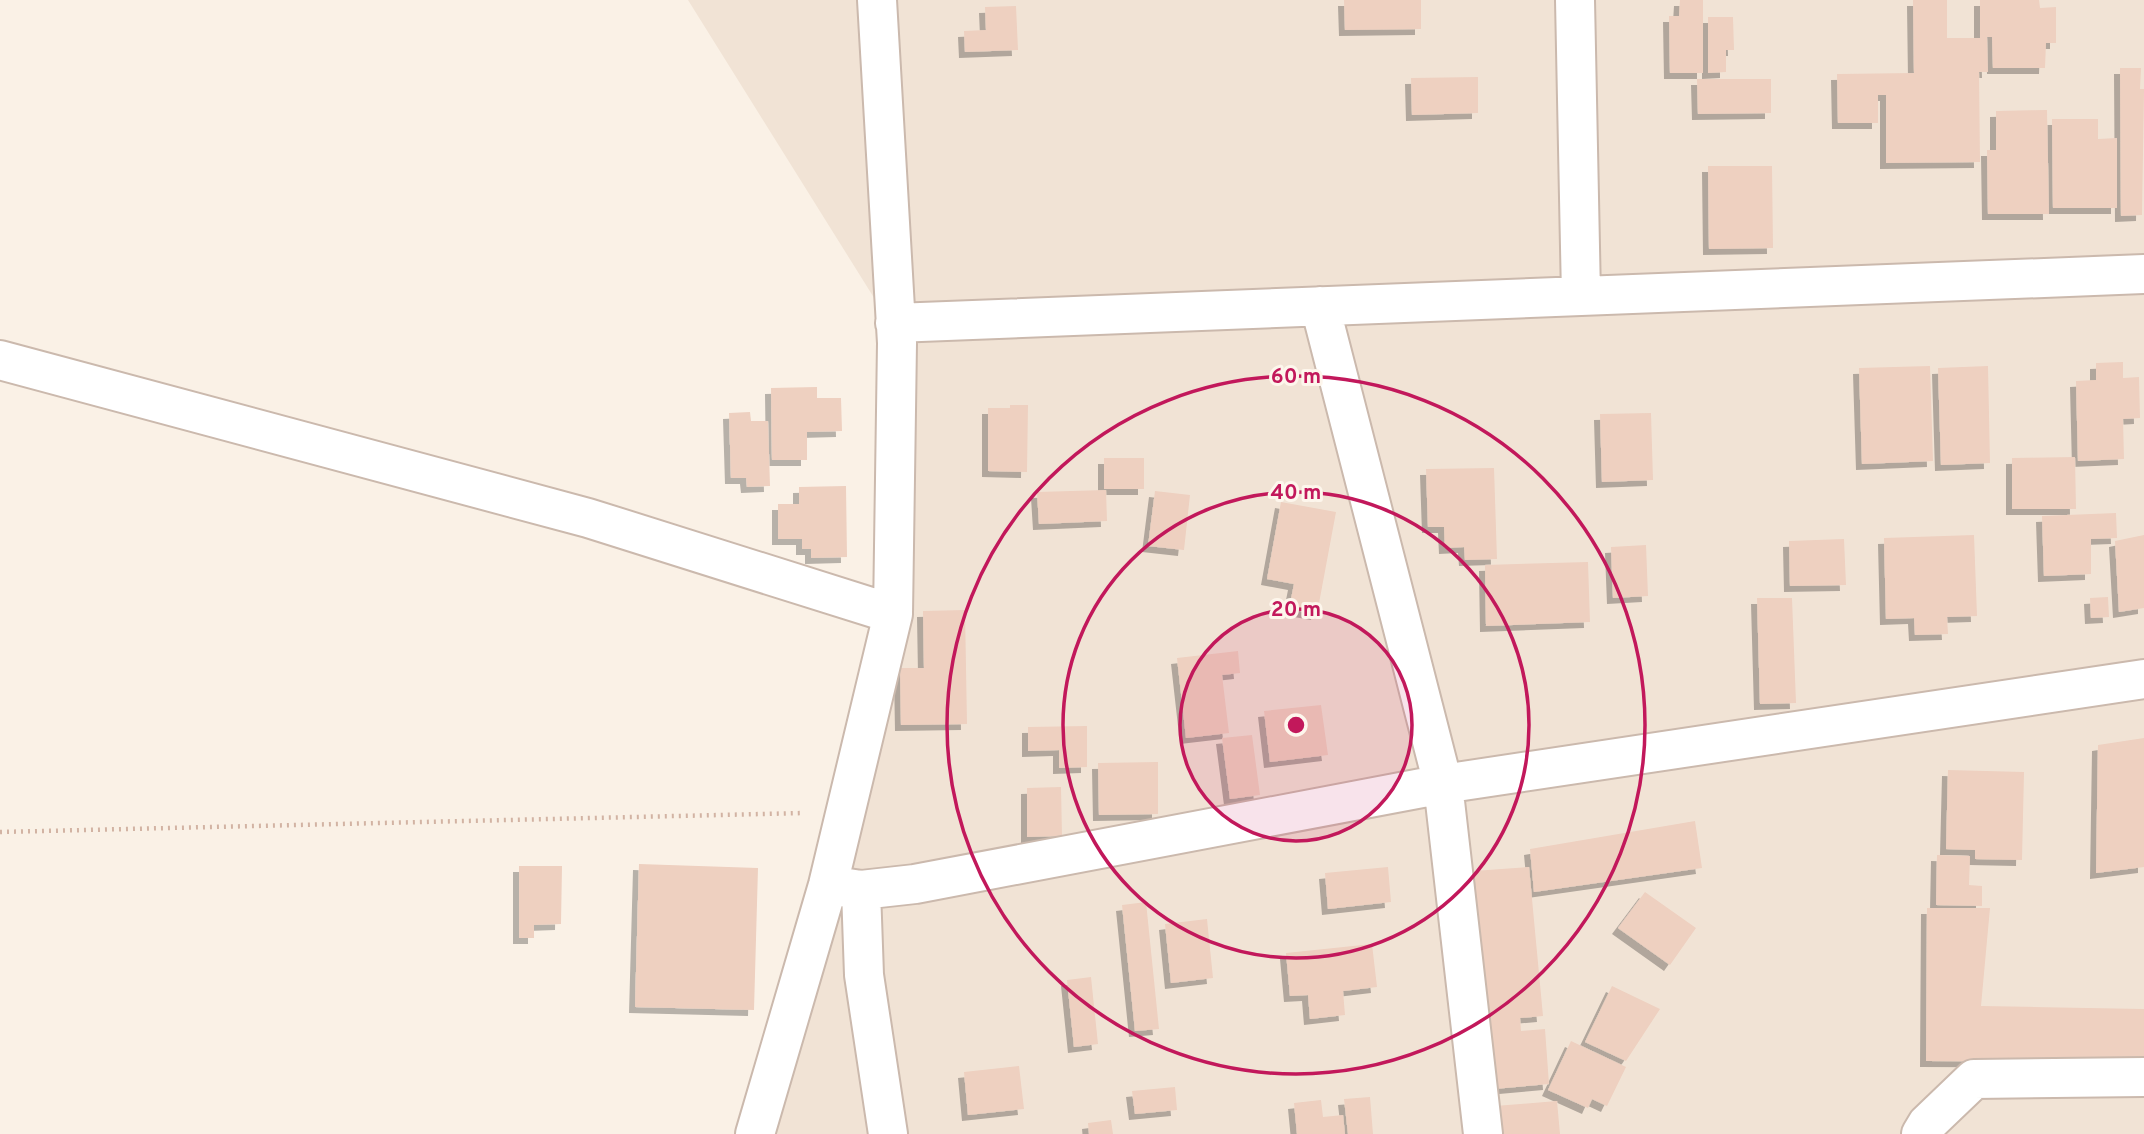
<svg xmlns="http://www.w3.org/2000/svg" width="2144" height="1134" font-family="Overpass,sans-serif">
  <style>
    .residential { fill: #f1e3d5 }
    .building { fill: #eed0c0; filter: url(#shadow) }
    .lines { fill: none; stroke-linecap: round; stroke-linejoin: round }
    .minor-casing { stroke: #cbb9ad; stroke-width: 42 }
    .path { stroke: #d2b3a3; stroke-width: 4.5; stroke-dasharray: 2 5; stroke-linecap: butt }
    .minor { stroke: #fff; stroke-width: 38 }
    .ring { fill: none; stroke: #c2185b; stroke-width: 3.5 }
    .centre { fill: #c2185b; stroke: #fdf6ec; stroke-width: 3.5 }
    .ring-label { font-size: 21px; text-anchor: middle; font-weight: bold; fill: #c2185b; stroke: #fdf6ec; stroke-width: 6; stroke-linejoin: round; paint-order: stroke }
  </style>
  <defs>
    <filter id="shadow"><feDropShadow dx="-6" dy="6" stdDeviation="0" flood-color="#0004"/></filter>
  </defs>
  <rect width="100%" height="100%" fill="#faf1e6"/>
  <path class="residential" d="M688 0H2144V1134H770L875 706 901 341Z"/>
  <path class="building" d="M1344 0H1421V29L1345 30Z
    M1680 0H1703V73H1670L1669 16H1679Z
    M1913 0H1947V38H1980V0H2039L2040 8 2056 7V43H2046L2045 68H1993L1992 37H1987L1988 72H1979L1980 162 1886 163V95H1878V123H1838L1837 74 1914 73Z
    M1016 6 1018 50 965 52 964 31 986 30 985 7Z
    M1708 17H1733L1734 50H1726V72L1708 73Z
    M2120 68H2141L2140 89H2144L2142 215 2121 216Z
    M1478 77V113L1412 115 1411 78Z
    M1697 79H1771V113L1698 114Z
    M2047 110 2049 214H1988L1987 150H1996V111Z
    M2052 119H2098V139L2117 138V208H2053Z
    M1708 166H1772L1773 248 1709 249Z
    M2123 362V378L2139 377 2140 418 2123 419 2124 459 2078 461 2076 381 2096 380V363Z
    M1930 366 1933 461 1862 464 1859 368Z
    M1988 366 1990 463 1941 465 1938 368Z
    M817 387V398H841L842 431 807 432V460H772L771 388Z
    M1010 405H1028L1027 472 988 471V408H1010Z
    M750 412 751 421H768L770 486 747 487 746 478H731L729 413Z
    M1651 413 1653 480 1602 482 1600 414Z
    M2075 457 2076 509H2012V458Z
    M1104 458H1144V489H1104Z
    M1494 468 1497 559 1465 560 1464 547 1445 548 1444 527H1428L1426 469Z
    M846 486 847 557 811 558V549H802V539H778V504H799V487Z
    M1106 490 1107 521 1039 524 1037 492Z
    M1155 491 1190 495 1184 550 1148 546Z
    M1281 502 1336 512 1317 614 1289 609 1294 584 1267 579Z
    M2116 513 2117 538 2091 539V574L2044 576 2042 516Z
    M1974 535 1977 616 1947 617 1948 634 1915 635 1914 618 1886 619 1884 538Z
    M2144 535V608L2119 612 2115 541Z
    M1844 539 1846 585 1790 586 1789 541Z
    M1646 545 1648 596 1613 598 1611 547Z
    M1588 562 1590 622 1486 626 1485 565Z
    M2108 597 2109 617 2091 618 2090 598Z
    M1757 598H1792L1796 703 1760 704Z
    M965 610 967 724 901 725 900 668H924L923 611Z
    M1238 651 1240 673 1222 675 1229 733 1186 738 1177 658Z
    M1321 705 1328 755 1270 762 1264 711Z
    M1087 726V767L1059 768V750L1028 751V727Z
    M1252 735 1260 795 1230 799 1222 738Z
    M2144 738V867L2096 873 2098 745Z
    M1158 762V814L1099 815 1098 763Z
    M1948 770 2024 772 2022 860 1975 859V850L1946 849Z
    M1061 787 1062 836 1027 837V788Z
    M1695 821 1702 868 1534 892 1530 849Z
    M1937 855 1970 856 1969 885 1982 886V906L1936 905Z
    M639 864 758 868 754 1010 635 1007Z
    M519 866H562L561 924 534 925V938H519Z
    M1388 867 1391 902 1328 909 1325 873Z
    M1529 867 1543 1016 1520 1018 1521 1031 1545 1029 1549 1084 1494 1089 1474 871Z
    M1645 892 1696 928 1670 965 1618 928Z
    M1146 902 1159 1029 1135 1031 1122 905Z
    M1927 908H1990L1981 1006 2144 1009V1062L1926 1061Z
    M1207 919 1213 978 1171 983 1165 924Z
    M1372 944 1377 987 1343 991 1345 1015 1310 1019 1308 995 1290 996 1286 953Z
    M1091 977 1098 1044 1074 1047 1067 980Z
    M1612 986 1660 1009 1626 1061 1585 1042Z
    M1571 1041 1626 1067 1607 1106 1592 1099 1588 1108 1548 1090Z
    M1019 1066 1024 1109 968 1115 964 1072Z
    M1175 1087 1177 1110 1135 1114 1132 1091Z
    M1370 1097 1373 1134H1348L1344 1099Z
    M1321 1100 1323 1117 1343 1115 1345 1134H1297L1294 1103Z
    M1557 1101 1560 1134H1497L1495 1106Z
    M1111 1120 1113 1134H1089L1088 1123Z"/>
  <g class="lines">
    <defs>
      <path id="minor" d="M1575 0 1581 296
        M1320 306 1443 784 1483 1134
        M895 323 2144 274
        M0 360 588 518 893 614
        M828 885 861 890 915 884 1443 784 2144 679
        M861 890 864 975 888 1134
        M755 1134 828 885 893 614 897 343 877 0
        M1921 1134 1927 1124 1974 1079 2144 1077"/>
    </defs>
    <use href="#minor" class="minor-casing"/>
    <path class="path" d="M0 832 804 813"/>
    <use href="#minor" class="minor"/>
  </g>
  <circle cx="1296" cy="725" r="116" fill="#c2185b" fill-opacity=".12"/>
  <g class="ring">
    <circle cx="1296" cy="725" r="116"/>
    <circle cx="1296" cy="725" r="233"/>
    <circle cx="1296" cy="725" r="349"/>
  </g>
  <circle cx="1296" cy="725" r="10" class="centre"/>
  <g class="ring-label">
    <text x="1296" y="383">60 m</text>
    <text x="1296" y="499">40 m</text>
    <text x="1296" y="616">20 m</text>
  </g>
</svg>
